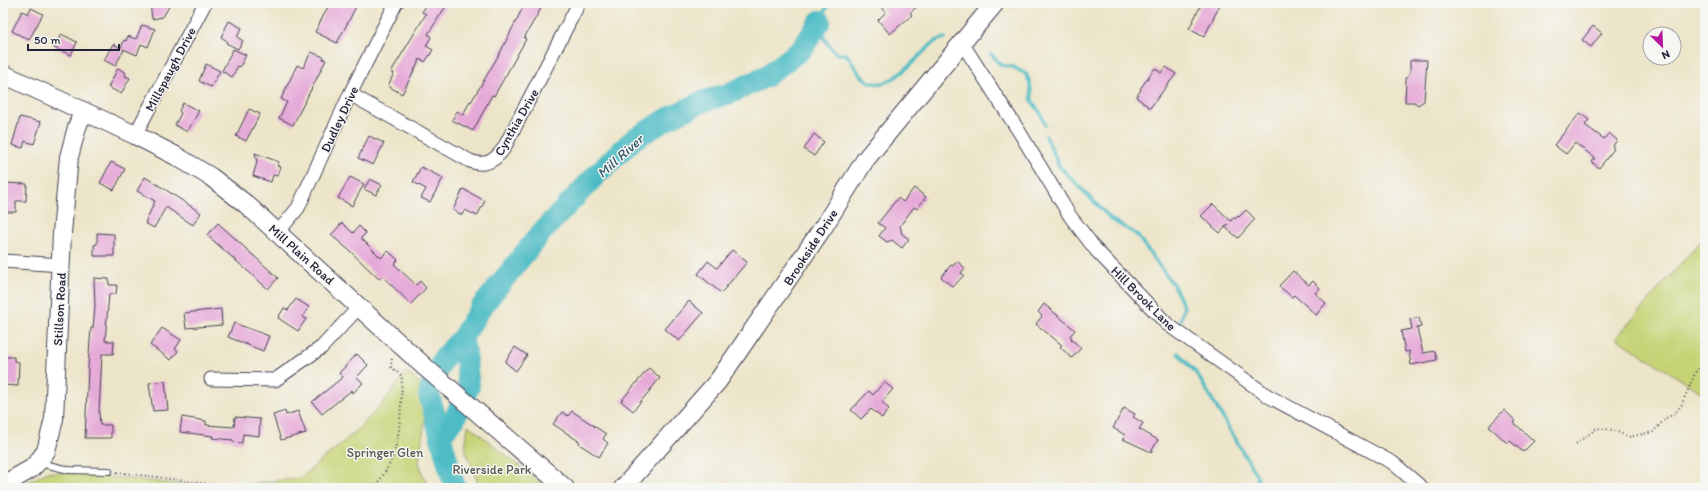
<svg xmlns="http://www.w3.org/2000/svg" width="1708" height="491" font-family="Itim,sans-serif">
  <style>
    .green { fill: #c6d375; stroke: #747a58 }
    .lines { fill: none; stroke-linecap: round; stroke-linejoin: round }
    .stream { stroke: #4dbcc5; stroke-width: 3.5 }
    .river { stroke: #4dbcc5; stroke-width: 22 }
    .building { fill: #e6aad8 }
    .lane-casing { stroke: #403f50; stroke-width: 8 }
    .street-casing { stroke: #403f50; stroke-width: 15 }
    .secondary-casing { stroke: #403f50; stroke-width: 20 }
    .path { stroke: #403f50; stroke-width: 2; stroke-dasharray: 1 3; stroke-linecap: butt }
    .lane { stroke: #fff; stroke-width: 6 }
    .street { stroke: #fff; stroke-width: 13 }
    .secondary { stroke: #fff; stroke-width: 18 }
    .labels { text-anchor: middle; stroke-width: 3; stroke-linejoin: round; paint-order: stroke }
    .street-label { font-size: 13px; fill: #22223b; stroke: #f6f6f2 }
    .park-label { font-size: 13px; fill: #53574c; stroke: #f6f6f2 }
    .water-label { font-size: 14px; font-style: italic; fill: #31586b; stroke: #f6f6f2 }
  </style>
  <rect width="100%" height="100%" fill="#f6f6f2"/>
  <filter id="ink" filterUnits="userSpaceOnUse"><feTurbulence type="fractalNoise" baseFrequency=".025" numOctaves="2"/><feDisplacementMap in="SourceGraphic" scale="8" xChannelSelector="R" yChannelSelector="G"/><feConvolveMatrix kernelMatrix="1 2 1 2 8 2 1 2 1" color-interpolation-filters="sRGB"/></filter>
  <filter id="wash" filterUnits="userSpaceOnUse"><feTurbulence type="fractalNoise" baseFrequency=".012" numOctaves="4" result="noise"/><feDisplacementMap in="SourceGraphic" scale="16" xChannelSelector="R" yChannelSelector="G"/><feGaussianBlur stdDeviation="0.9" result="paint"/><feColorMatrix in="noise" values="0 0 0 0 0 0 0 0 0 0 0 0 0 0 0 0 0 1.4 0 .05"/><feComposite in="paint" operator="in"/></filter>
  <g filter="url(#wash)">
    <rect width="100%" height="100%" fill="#ede5c9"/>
    <path class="green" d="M1705 236V395L1616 338Z
      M406 372 422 385 425 420 419 462 424 478 430 488H17L47 472 95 475 213 488 300 478 354 433 382 404Z
      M468 425 547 488H477V480L465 449Z"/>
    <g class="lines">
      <path class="stream" d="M829 3 820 21 825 40 837 54H846C853 62 857 73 865 79 889 98 919 52 936 41 939 39 943 39 945 38
        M991 54 1001 65 1013 67 1026 74 1030 83 1032 101 1041 114 1045 125
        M1046 136 1059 166 1112 220 1136 234 1174 286 1184 307 1179 325
        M1178 353 1197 374 1257 476 1259 488"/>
      <path class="river" d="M440 435 454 420 469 386 465 351 462 338
        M455 488 429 395 433 380 443 359 462 338 480 309 540 234 600 171 634 139 669 118 704 101 728 94 765 77 802 49 820 21"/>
    </g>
    <g id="blocks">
      <path class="building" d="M150 3H171L163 17 152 19Z
        M330 3H358L337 43 315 32Z
        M428 3H448L428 34 431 37 426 46 433 50 425 62 420 59 402 94 388 86 394 73 391 72 426 14 422 12Z
        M525 3H544L524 38 526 39 510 68 494 96 492 95 473 131 452 120 457 111 463 115 470 101 471 102 500 53Z
        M878 3H921L910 13 912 15 890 34 878 20 886 12Z
        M1202 3H1221L1204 37 1189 29Z
        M31 8 43 14 29 40 12 31 22 11 28 14Z
        M229 21 242 28 237 37 243 41 238 49 226 43 227 41 221 37Z
        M142 25 155 29 148 47 141 44 137 55 123 49 124 50 115 66 104 60 113 44 121 48 124 40 126 41 128 36 136 39Z
        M1593 26 1602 33 1591 47 1582 40Z
        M61 34 77 42 71 55 54 48Z
        M233 49 246 55 240 67 238 66 232 77 222 71Z
        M311 52 324 57 323 59 326 60 293 125 279 118 287 102 281 99 297 65 303 68Z
        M1413 60H1427L1424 101 1418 105 1414 102H1405L1406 79 1410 72V61Z
        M206 64 220 71 211 87 199 81Z
        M1166 67 1176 74 1150 108 1136 97 1141 90 1140 89 1155 68 1161 73Z
        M118 68 126 73 125 76 130 78 121 94 108 87Z
        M183 103 199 111 187 132 175 125 181 113 179 111Z
        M249 109 260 114 246 141 236 136Z
        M1580 113 1589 120 1585 125 1604 139 1609 133 1617 140 1612 147 1614 149 1599 168 1592 162 1595 158 1575 143 1566 154 1554 145Z
        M20 117 41 122 34 144 25 141 23 148 12 145Z
        M814 134 824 142 814 156 804 149Z
        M369 136 384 143 373 165 358 158Z
        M255 153 279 162 277 166 281 167 277 176 273 175 271 182 253 176 257 162Z
        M111 162 125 169 114 190 100 183Z
        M421 167 443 178 430 202 421 198 426 189 413 182Z
        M145 177 163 188 201 213 193 225 166 207 154 228 145 223 155 201 137 191Z
        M350 177 364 184 352 206 338 198Z
        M370 179 382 185 376 195 364 189Z
        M3 183 27 184 26 201H16V212H3Z
        M914 188 926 197 917 209 914 207 900 226 902 234 909 239 902 248 892 240 887 242 879 236 885 228 878 223 898 198 903 202Z
        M463 189 485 201 477 216 465 210 462 215 453 210Z
        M1213 204 1231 221 1234 217 1235 219 1238 216 1239 217 1246 210 1255 219 1238 238 1225 227 1228 224 1220 233 1201 216Z
        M218 223 278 278 268 289 207 235Z
        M342 223 353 233 359 226 366 233 361 238 381 258 388 251 398 260 394 264 416 285 420 281 426 288 411 304 382 276 379 279 350 251 331 235Z
        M97 233 114 234V256H94V245L97 244Z
        M732 250 747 262 721 293 698 274 708 261 717 268Z
        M957 261 965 268 961 273 964 275 953 287 941 277 951 265 953 266Z
        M1293 271 1309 285 1313 281 1320 288 1315 293 1326 303 1316 315 1294 295 1292 297 1279 286Z
        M94 278 109 279V285H117L116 294H109L105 341H114L113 354H102L99 412 100 425H111V438H85L88 367 91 328H93L95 307Z
        M296 299 309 307 302 317 306 319 298 331 278 318 284 308 288 310Z
        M689 301 703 313 679 341 665 329Z
        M1044 304 1075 330 1070 336 1072 338 1071 339 1081 348 1072 358 1060 347 1062 345 1036 324 1042 316 1038 312Z
        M221 309 222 325 186 328 184 313Z
        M1419 317 1421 327 1417 328 1423 353 1435 351 1437 360 1411 365 1409 351 1405 352 1401 331 1412 329 1410 319Z
        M234 323 269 336 263 351 228 337Z
        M162 328 181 340 175 349 178 351 171 360 150 345Z
        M515 347 527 355 516 371 505 362Z
        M357 354 368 365 357 377 363 383 353 393 352 390 322 414 312 402 343 377 339 373Z
        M3 357H14V361L19 362 18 386 3 385Z
        M649 368 660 378 633 411 621 401Z
        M165 381 168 410 153 411 149 383Z
        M884 382 893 389 882 402 889 409 882 418 871 409 861 419 851 410 869 391 873 395Z
        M1124 408 1135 414 1133 417 1143 423 1139 429 1158 440 1151 452 1123 439 1125 435 1113 428Z
        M1504 410 1516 421 1514 423 1534 441 1523 452 1509 440 1507 443 1489 426Z
        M285 411 286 415 298 411 306 433 281 440 273 415Z
        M572 411 606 434 603 439 608 443 599 457 579 444 580 442 553 424 562 412 568 416Z
        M182 417 206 421V425L234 427 235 417 260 419 259 436 243 434 242 443 233 442V440L212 438 213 436 180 432Z"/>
    </g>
  </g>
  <g filter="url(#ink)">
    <use href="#blocks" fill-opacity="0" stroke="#403f50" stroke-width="1"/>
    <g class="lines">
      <defs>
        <path id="lane" d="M40 463 69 470 109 471"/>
        <path id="street" d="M962 43 1020 133 1070 216 1096 250 1167 324 1268 396 1393 463 1422 488
          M350 94 470 161C485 167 495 161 504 148L579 3
          M135 135 205 3
          M278 232 298 208 350 94 396 3
          M3 261 61 265
          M211 379 275 380 322 347 359 307"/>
        <path id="secondary" d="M3 74 135 135 176 156 211 177 247 205 426 368 565 488
          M3 485 31 469 38 462 46 451 54 419 62 233 69 157 77 127 83 112
          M623 488 718 381 824 226 865 160 995 3"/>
      </defs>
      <use href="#lane" class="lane-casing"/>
      <use href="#street" class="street-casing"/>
      <use href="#secondary" class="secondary-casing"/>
      <path class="path" d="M1576 444 1597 428 1613 430 1629 437 1653 432 1666 418 1674 414 1681 406 1696 371 1705 364
        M117 472 241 488
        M373 488C403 456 400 417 402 376L391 367 392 357"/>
      <use href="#lane" class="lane"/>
      <use href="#street" class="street"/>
      <use href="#secondary" class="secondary"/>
    </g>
  </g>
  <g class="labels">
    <g class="street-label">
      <text transform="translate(170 69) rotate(-62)" y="5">Millspaugh Drive</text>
      <text transform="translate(339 119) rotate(-65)" y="5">Dudley Drive</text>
      <text transform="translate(516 122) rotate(-60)" y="5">Cynthia Drive</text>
      <text transform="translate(810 247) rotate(-57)" y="5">Brookside Drive</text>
      <text transform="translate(302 254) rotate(42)" y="5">Mill Plain Road</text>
      <text transform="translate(1144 298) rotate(45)" y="5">Hill Brook Lane</text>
      <text transform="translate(59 309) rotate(-87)" y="5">Stillson Road</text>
    </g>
    <g class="park-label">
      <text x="385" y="457">Springer Glen</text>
      <text x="492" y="474">Riverside Park</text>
    </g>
    <g class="water-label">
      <text transform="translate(620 156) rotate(-42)" y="5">Mill River</text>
    </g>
  </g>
  <rect width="1708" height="491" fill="none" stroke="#f6f6f2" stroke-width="16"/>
  <g transform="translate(1662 46) rotate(156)"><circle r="19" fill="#f6f6f2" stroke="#a1a1a9"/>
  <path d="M0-3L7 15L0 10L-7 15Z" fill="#b5179e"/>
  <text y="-6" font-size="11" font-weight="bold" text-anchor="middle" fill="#22223b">N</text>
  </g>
  <path d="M28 44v6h91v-6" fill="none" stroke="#22223b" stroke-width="2"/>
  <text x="34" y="44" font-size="12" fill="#22223b" stroke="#f6f6f2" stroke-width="3" paint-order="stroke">50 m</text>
</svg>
